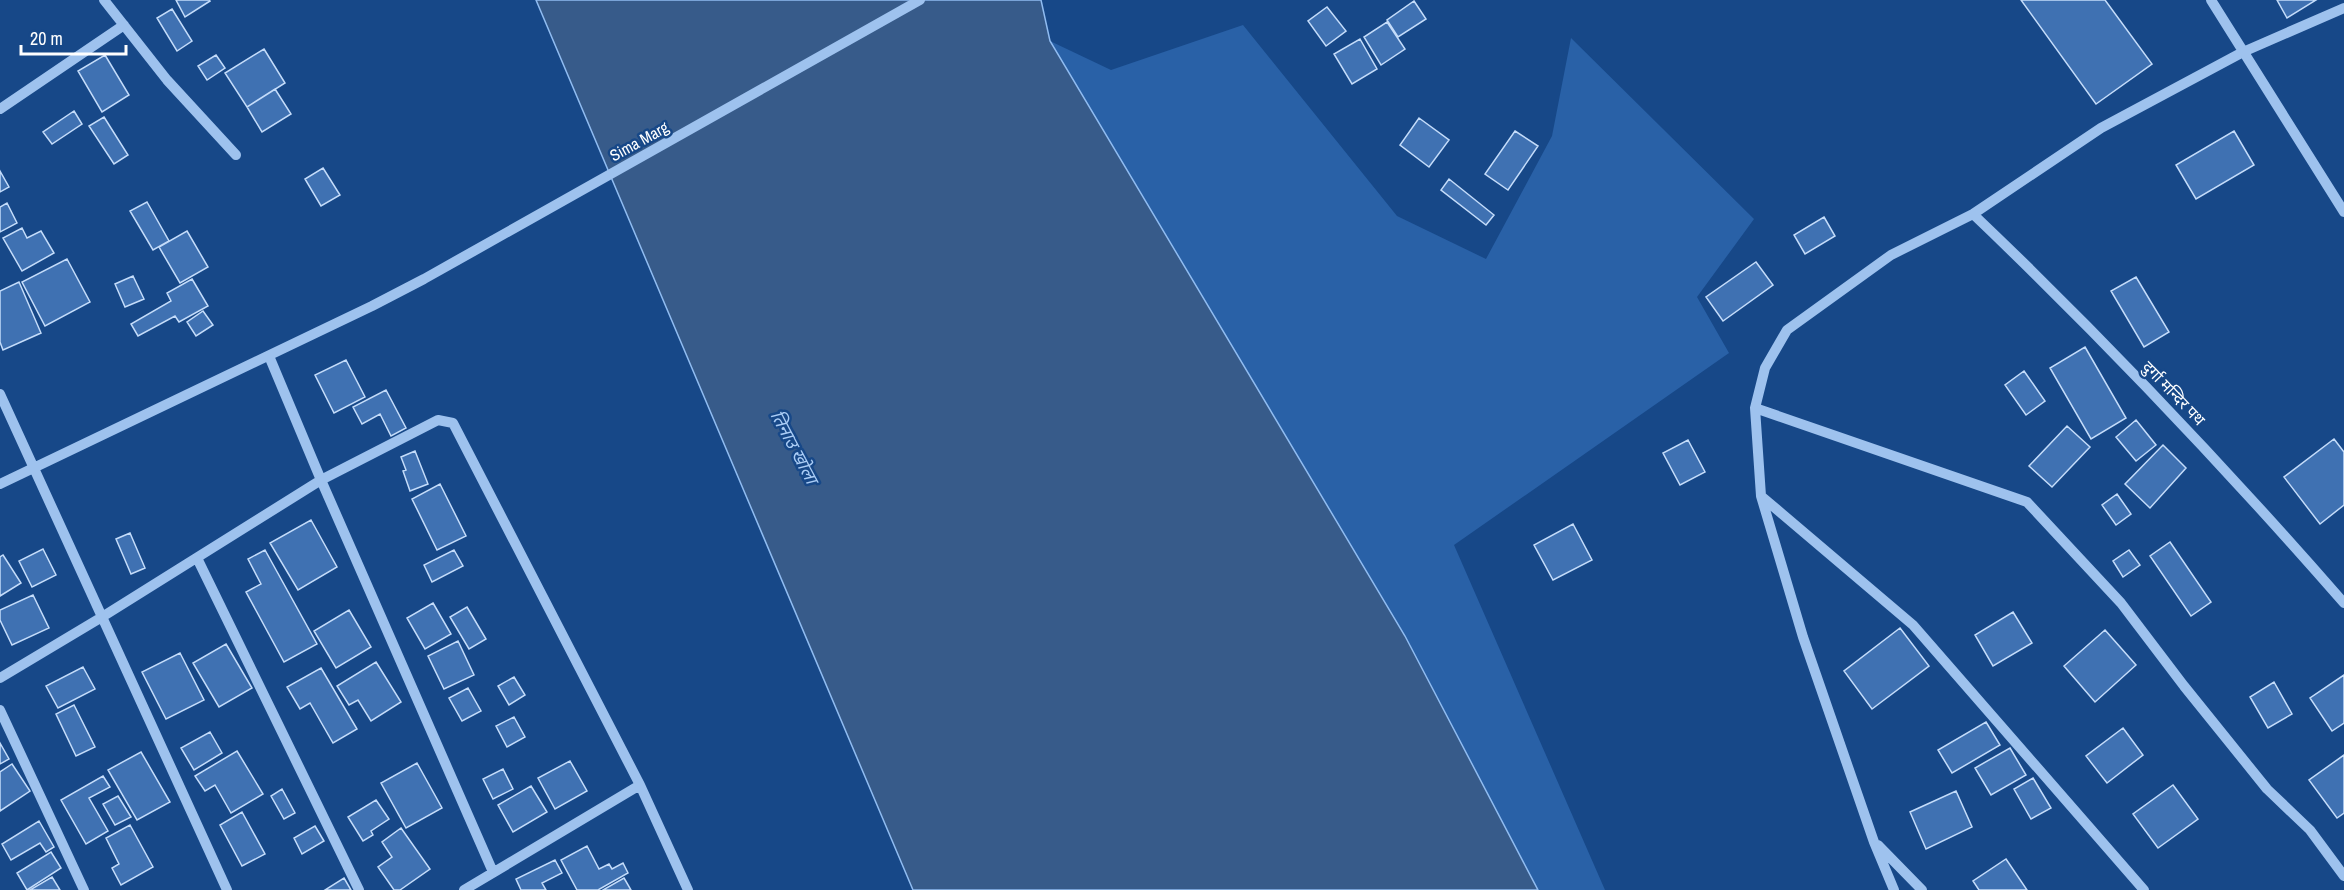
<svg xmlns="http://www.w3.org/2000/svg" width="2344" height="890" font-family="'Archivo Narrow','Noto Sans Devanagari',sans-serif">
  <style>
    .green { fill: #2961a7 }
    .water { fill: #375b8a; stroke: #90bcf1; stroke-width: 1.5 }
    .building { fill: #3f71b2; stroke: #c4dcfa; stroke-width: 1.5 }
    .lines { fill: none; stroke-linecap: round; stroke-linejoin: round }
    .minor { stroke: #9ec2ee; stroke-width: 10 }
    .labels { text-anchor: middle; stroke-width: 5; stroke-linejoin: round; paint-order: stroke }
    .street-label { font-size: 16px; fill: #fff; stroke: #174888 }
    .water-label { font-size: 18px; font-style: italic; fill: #aaccf5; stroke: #174888 }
  </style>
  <rect width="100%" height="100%" fill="#174888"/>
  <!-- green -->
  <path class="green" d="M1243,25L1397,216L1486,259L1552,136L1571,38L1754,219L1697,297L1729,353L1454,545L1605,890H1538L1405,636L1050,41L1111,70Z"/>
  <!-- water -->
  <path class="water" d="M536,0H1041L1050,41L1405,636L1538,890H913Z"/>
  <!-- building -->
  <path class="building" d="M176,0H209L210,1L185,17Z
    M2021,0H2105L2152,64L2096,104Z
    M2277,0H2316L2287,18Z
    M1414,1L1426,19L1398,37L1387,20Z
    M1327,7L1346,31L1326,46L1308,21Z
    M172,9L192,41L177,51L157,18Z
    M1387,22L1405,49L1381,65L1364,37Z
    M1360,39L1377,69L1352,84L1334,54Z
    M264,49L285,83L247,107L225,73Z
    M105,55L129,95L102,112L78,71Z
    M216,55L225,68L207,80L198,66Z
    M275,89L291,114L262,132L247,107Z
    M74,111L82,124L52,144L43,132Z
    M104,117L128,155L114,164L89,126Z
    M1419,118L1449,140L1429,167L1400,145Z
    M1515,131L1538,146L1508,190L1485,174Z
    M2234,131L2254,165L2196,199L2176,165Z
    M323,168L340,195L321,206L305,179Z
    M0,171L9,187L0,192Z
    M1449,179L1494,215L1486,225L1441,190Z
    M147,202L169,241L153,250L130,211Z
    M7,203L17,223L0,232V207Z
    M1824,217L1835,236L1805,254L1794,235Z
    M22,228L27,238L41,231L54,253L22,271L3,238Z
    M187,231L208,267L180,283L159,247Z
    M67,259L90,302L45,326L22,282Z
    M1756,262L1773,285L1723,321L1706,297Z
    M133,276L144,299L125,307L115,284Z
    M2136,277L2169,332L2144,347L2111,291Z
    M192,279L208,306L179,322L175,316L138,336L131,324L171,301L167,293Z
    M19,282L41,333L3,350L0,342V291Z
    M203,311L213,325L196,336L187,322Z
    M2085,347L2126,418L2091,439L2050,368Z
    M346,360L365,397L334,413L315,375Z
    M2024,371L2045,401L2026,415L2005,385Z
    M386,390L406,428L391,436L380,414L362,424L353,407Z
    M2136,420L2156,445L2136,461L2116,437Z
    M2067,426L2090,447L2052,487L2029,466Z
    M2334,439L2344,452V505L2320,524L2284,477Z
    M1688,440L1705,472L1680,485L1663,453Z
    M2163,445L2186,468L2150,508L2125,484Z
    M415,451L428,484L410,491L403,471L406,470L401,457Z
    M440,484L466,536L437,550L412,499Z
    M2117,494L2131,514L2116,525L2102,505Z
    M311,520L337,567L298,590L270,543Z
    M1573,524L1592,560L1553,580L1534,545Z
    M130,533L145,568L131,574L116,539Z
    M2170,542L2211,602L2191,616L2150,556Z
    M43,549L56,575L32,587L19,561Z
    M265,550L317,644L284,662L246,592L261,584L248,559Z
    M454,550L463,566L432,582L424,565Z
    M2129,550L2140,565L2123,577L2113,561Z
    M3,555L21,583L0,596V557Z
    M33,595L49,628L12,645L0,620V610Z
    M433,603L451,634L425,649L407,618Z
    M467,607L486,639L469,649L450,617Z
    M349,610L371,647L336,668L314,631Z
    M2013,612L2032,643L1993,666L1975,635Z
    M1900,628L1929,666L1872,709L1844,671Z
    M2105,630L2136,665L2095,702L2064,666Z
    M458,641L474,675L444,689L428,656Z
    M226,644L252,688L219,707L193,663Z
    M180,653L204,700L166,719L142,672Z
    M376,662L401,702L371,721L358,700L349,705L337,686Z
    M83,667L95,689L58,708L46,686Z
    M321,668L357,729L333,743L310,703L300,709L287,687Z
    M2344,675V723L2332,731L2310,698Z
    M514,677L525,695L509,705L498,686Z
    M2274,682L2292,714L2268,728L2250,697Z
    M468,688L481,711L462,721L449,698Z
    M74,705L95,747L76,756L56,714Z
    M514,717L525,737L507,747L496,726Z
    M1986,722L2000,745L1952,773L1938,750Z
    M2123,728L2143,755L2107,783L2086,756Z
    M210,732L222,753L194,770L181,748Z
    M0,743L9,759L0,764Z
    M2010,748L2026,775L1991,795L1975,768Z
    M237,751L263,794L231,813L215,785L205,791L195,776Z
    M141,752L170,802L137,820L108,770Z
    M2344,755V813L2337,818L2309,780Z
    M570,761L587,791L555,809L538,778Z
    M417,763L442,808L406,828L381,783Z
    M12,764L30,791L0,811V772Z
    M503,769L513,789L493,799L483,779Z
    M103,776L110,787L89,798L108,831L86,844L61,800Z
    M2033,778L2051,808L2031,819L2014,789Z
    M2173,785L2198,819L2158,848L2133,814Z
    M531,786L547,812L513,832L498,805Z
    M282,789L295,813L284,819L271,796Z
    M1956,791L1972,827L1926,849L1910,812Z
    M118,796L131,817L115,825L103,804Z
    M376,800L389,819L371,831L373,835L363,841L348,817Z
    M242,812L265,854L242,866L220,825Z
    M39,821L54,847L46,852L40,843L11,860L2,844Z
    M130,825L153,867L121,885L112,868L119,864L106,838Z
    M315,826L324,841L302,854L294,838Z
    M401,828L430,869L400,890H394L378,867L392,857L382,842Z
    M587,846L599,869L609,864L612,869L623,863L628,873L598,890H577L561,860Z
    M51,852L61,868L27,890L17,873Z
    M2006,859L2027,890H1979L1973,881Z
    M555,860L562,873L542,883L546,890H521L516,879Z
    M52,877L60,890H30Z
    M344,878L351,890H325Z
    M624,878L631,890H603Z"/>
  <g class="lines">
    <!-- minor -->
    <path class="minor" d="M104,0L167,80L236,155
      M2211,0L2344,212
      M0,109L124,25
      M1973,214C2103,338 2226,468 2344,603
      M269,356L321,480L438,420L453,423L640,785L688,890
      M0,394L227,890
      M1755,408L2027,502L2121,603L2184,686L2267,789L2310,830L2344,876
      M0,484L372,306L424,279L920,0
      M1761,496L1913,625L2144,890
      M197,558L359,890
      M0,678L102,617L321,480L493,872
      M0,710L84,890
      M1878,845L1922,890
      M464,890L640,785
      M1894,890L1874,842L1803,637L1761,496L1755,408L1765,368L1787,330L1891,255L1973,214L2101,128L2243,52L2344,8"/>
  </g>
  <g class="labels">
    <!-- street labels -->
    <g class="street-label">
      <text transform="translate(639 141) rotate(-29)" y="6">Sima Marg</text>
      <text transform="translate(2174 393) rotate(46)" y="6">दुर्गा मन्दिर पथ</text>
    </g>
    <!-- water labels -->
    <g class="water-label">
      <text transform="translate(794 447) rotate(62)" y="6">तिनाउ खोला</text>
    </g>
  </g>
  <!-- scale -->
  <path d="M21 45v9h105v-9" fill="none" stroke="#ffffff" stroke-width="3"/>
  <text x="30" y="45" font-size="18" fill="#ffffff" stroke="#174888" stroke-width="4.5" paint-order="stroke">20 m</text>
</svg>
